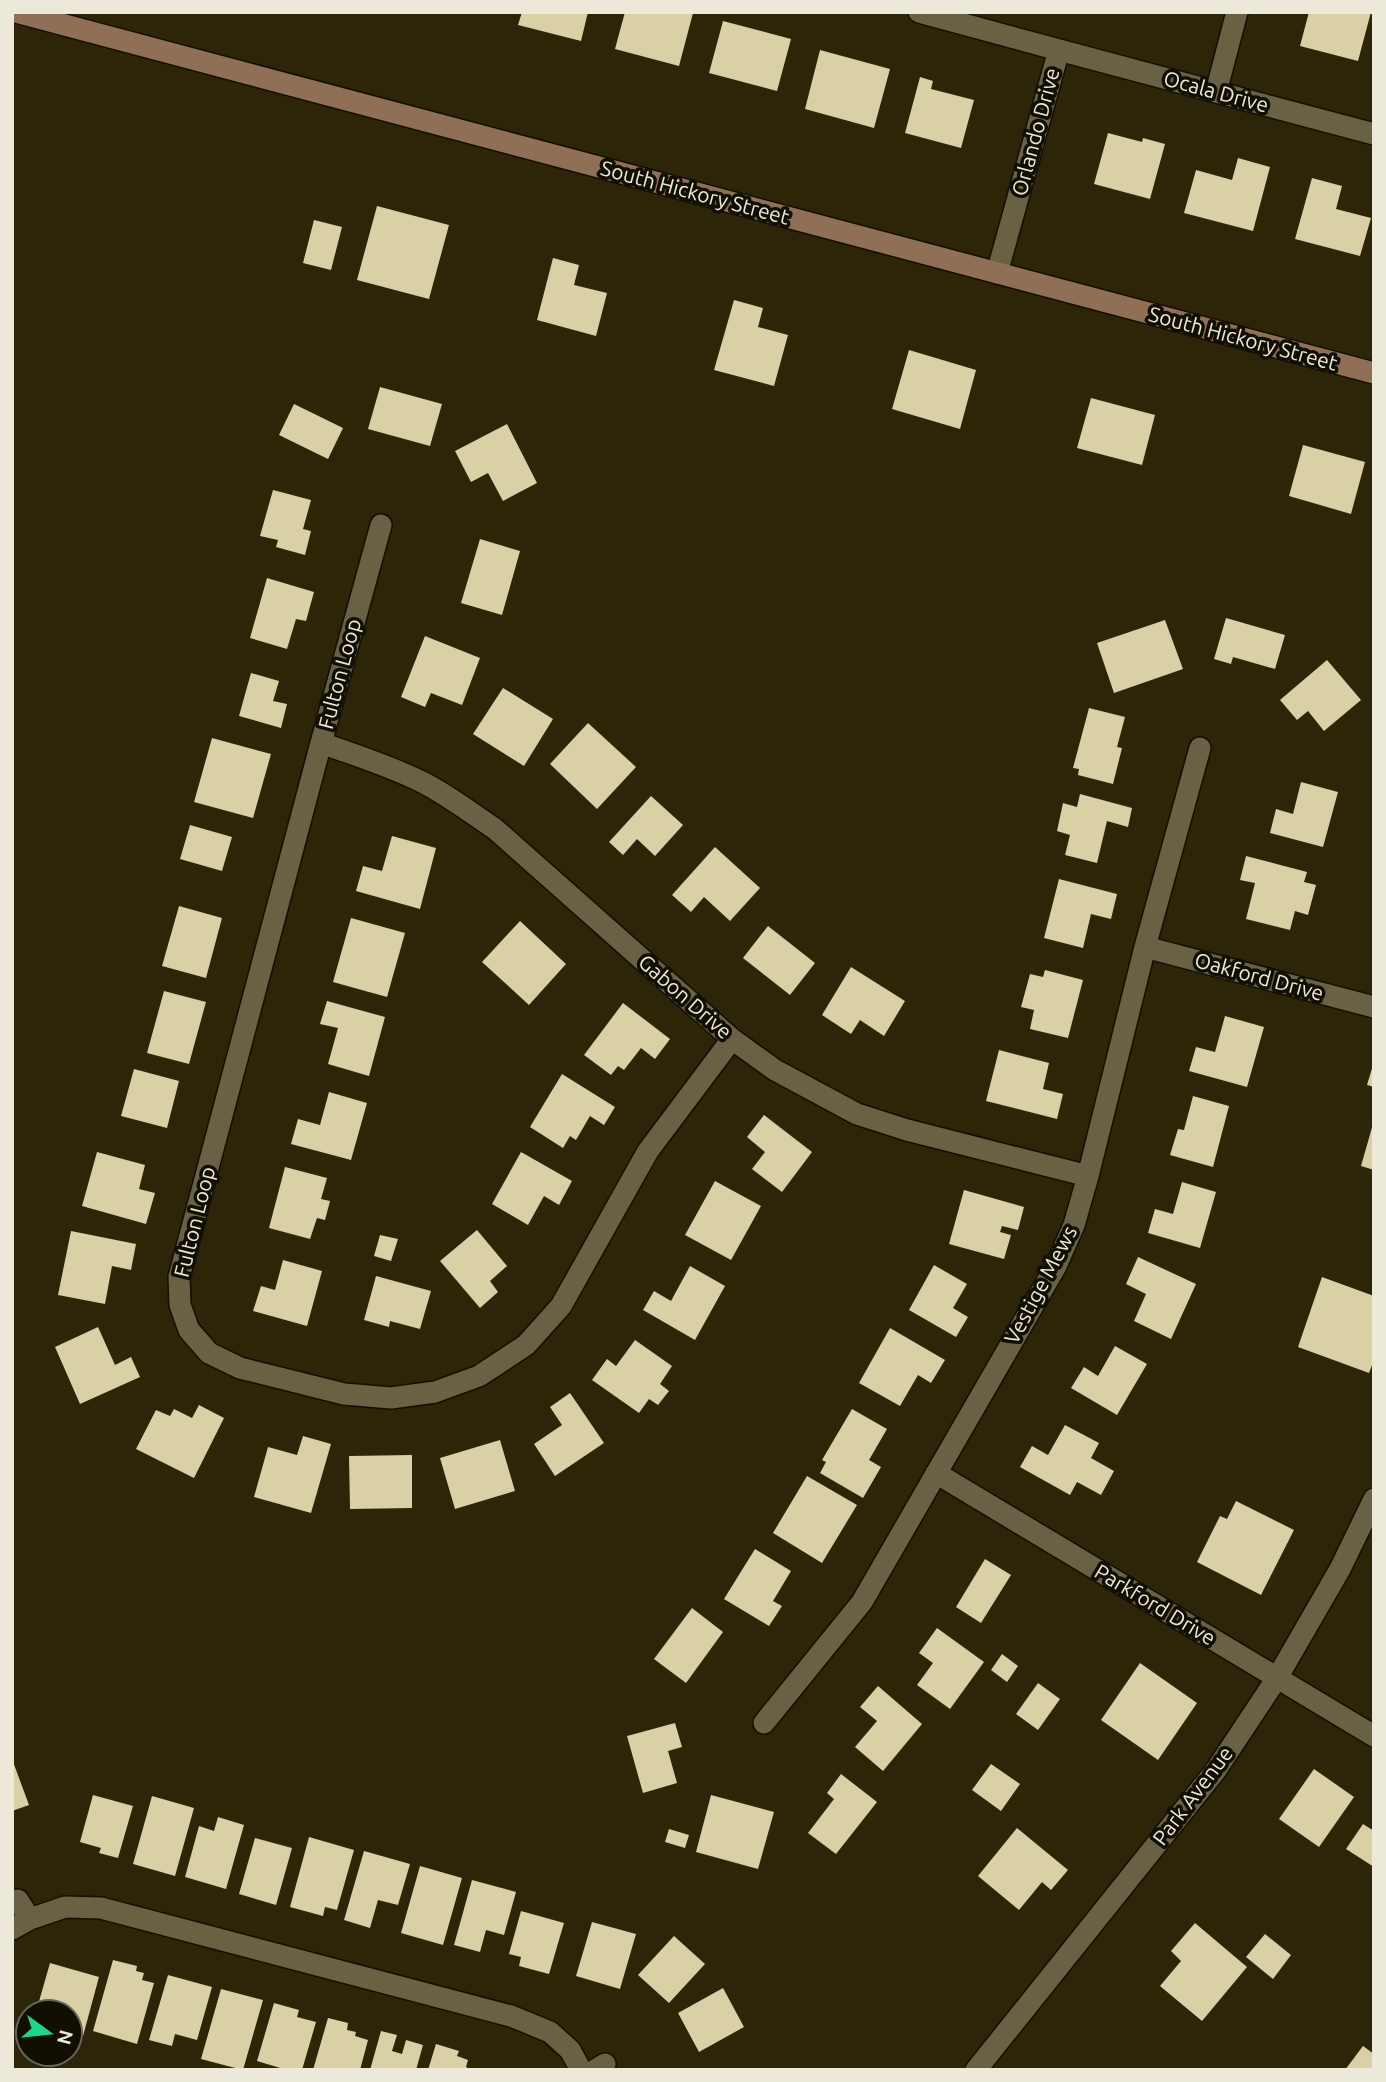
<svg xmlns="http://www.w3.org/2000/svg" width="1386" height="2082" font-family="Ubuntu,sans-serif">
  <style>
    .building { fill: #dad0a6 }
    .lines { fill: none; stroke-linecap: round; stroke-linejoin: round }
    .street-casing { stroke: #140e00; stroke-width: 24 }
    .secondary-casing { stroke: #140e00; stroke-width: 24 }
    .street { stroke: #686144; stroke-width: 21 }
    .secondary { stroke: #8f7056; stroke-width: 21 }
    .labels { text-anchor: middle; stroke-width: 7; stroke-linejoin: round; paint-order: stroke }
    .street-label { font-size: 21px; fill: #ede9d8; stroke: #110e04 }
  </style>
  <rect width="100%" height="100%" fill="#2c2508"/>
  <!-- building -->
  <path class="building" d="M522,12H588L581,41L518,25Z
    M625,12L693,13L679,66L615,49Z
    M1309,12H1371L1358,61L1300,46Z
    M723,21L791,39L777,91L709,73Z
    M820,50L890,69L874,128L805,109Z
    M920,77L933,81L931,89L974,100L961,148L905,133Z
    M1108,133L1142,142L1143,138L1165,144L1150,199L1094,184Z
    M1238,158L1270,167L1253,231L1184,213L1196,170L1232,180Z
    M1312,178L1342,186L1336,209L1371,218L1360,256L1295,239Z
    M377,206L449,225L429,299L357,280Z
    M314,220L342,227L331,270L303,263Z
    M553,258L579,265L574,285L607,293L596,336L537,320Z
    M734,300L763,308L758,327L788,335L774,386L714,370Z
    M909,350L976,370L960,429L892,409Z
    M380,387L442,404L430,446L368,429Z
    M1091,398L1155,415L1142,465L1077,448Z
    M294,404L343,428L328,459L279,435Z
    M507,424L537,483L503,501L488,473L471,482L455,451Z
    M1303,445L1365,462L1351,514L1289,496Z
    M273,490L311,500L303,529L311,531L305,555L276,547L278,540L260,536Z
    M480,539L520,551L502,615L461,603Z
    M267,578L314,592L306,621L296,619L287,649L250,638Z
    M1226,618L1285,635L1275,669L1233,657L1231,664L1214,659Z
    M1165,620L1183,669L1114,693L1097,643Z
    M425,636L480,658L462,705L431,693L425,707L401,697Z
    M1327,660L1361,700L1324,731L1308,711L1297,720L1280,700Z
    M251,673L279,681L273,701L287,704L281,728L239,716Z
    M503,688L553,719L524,766L473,734Z
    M1089,708L1125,717L1117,747L1122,748L1113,784L1078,775L1079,769L1073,768Z
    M588,723L636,767L597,809L550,764Z
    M212,738L271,754L253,818L194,802Z
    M1301,782L1338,792L1323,847L1270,833L1276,809L1293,814Z
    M1080,794L1132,808L1128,827L1107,821L1097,863L1065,855L1070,835L1057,831L1063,803L1077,807Z
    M651,796L683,825L655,856L637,839L623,855L609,842Z
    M190,825L232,837L222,871L180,859Z
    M392,836L436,848L420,909L356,891L363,866L382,871Z
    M715,847L760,888L730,921L704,897L691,912L672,895Z
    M1246,856L1307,872L1304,882L1316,885L1308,915L1295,911L1290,930L1246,919L1255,883L1240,880Z
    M1059,879L1117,894L1111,919L1091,914L1083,948L1044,938Z
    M179,906L222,918L206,978L162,966Z
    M351,918L405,933L387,997L333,982Z
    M520,921L566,964L529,1005L482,962Z
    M768,926L815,963L790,995L743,958Z
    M851,967L905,1001L884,1036L860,1020L851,1034L822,1015Z
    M1045,970L1083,980L1068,1038L1030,1029L1034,1010L1021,1007L1030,974L1043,977Z
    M164,991L206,1002L189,1064L147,1053Z
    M327,1001L385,1017L369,1076L328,1064L338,1028L320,1024Z
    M623,1003L670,1039L655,1059L641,1048L624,1070L618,1066L611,1075L584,1055Z
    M1225,1016L1264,1027L1247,1087L1189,1071L1196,1047L1215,1052Z
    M999,1050L1049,1063L1043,1089L1063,1094L1057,1119L986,1101Z
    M1373,1065H1374V1087L1367,1085Z
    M134,1069L179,1081L167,1128L121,1116Z
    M562,1074L615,1107L604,1125L590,1116L576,1140L570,1136L563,1148L530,1127Z
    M329,1092L367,1103L351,1160L291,1144L298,1119L320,1125Z
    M1193,1096L1229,1106L1213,1167L1170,1155L1178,1129L1184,1130Z
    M764,1115L812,1152L782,1192L752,1169L765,1152L747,1137Z
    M1373,1124H1374V1170L1361,1166Z
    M97,1152L145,1165L139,1189L155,1193L146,1224L82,1206Z
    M521,1152L572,1181L559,1205L544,1196L528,1225L492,1204Z
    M285,1167L327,1178L321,1199L330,1201L325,1220L317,1218L310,1239L269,1228Z
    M715,1181L761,1206L731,1260L685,1235Z
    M1182,1182L1216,1192L1200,1248L1148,1233L1155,1209L1173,1214Z
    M964,1190L1024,1207L1018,1230L1002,1226L1000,1232L1011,1235L1004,1259L949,1244Z
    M477,1230L507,1266L490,1281L498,1292L480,1308L440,1261Z
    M71,1231L136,1244L131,1270L112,1266L105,1304L58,1295Z
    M380,1235L398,1239L391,1261L374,1256Z
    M1138,1257L1196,1284L1171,1339L1134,1321L1146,1294L1126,1284Z
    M283,1260L322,1271L307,1326L253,1311L261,1286L275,1290Z
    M934,1265L967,1284L953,1308L968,1317L956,1337L909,1310Z
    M690,1266L725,1286L695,1340L643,1310L654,1291L671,1301Z
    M376,1276L431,1291L420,1329L390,1321L389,1327L364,1320Z
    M1322,1277L1374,1296V1360L1369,1373L1298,1347Z
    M98,1327L115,1365L131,1357L140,1377L80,1404L55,1347Z
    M890,1328L945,1360L931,1383L918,1375L900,1406L859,1383Z
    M635,1340L672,1366L660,1384L669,1391L658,1405L649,1399L639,1413L592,1380L607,1359L616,1366Z
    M1115,1346L1147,1364L1117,1415L1071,1388L1084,1367L1098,1376Z
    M570,1393L604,1443L555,1476L534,1444L562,1425L550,1407Z
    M199,1405L224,1418L194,1478L136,1449L156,1410L170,1416L174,1409L192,1418Z
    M852,1409L887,1429L869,1460L881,1467L863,1498L820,1473L826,1462L822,1460Z
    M1065,1425L1099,1443L1091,1458L1114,1471L1101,1495L1077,1482L1070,1495L1020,1467L1032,1446L1048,1455Z
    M303,1436L331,1444L311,1513L254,1497L268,1447L297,1455Z
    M500,1440L515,1491L455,1509L440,1458Z
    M412,1455V1508L350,1509L349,1456Z
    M807,1476L857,1505L822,1563L773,1533Z
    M1236,1501L1294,1530L1261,1595L1197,1562L1220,1516L1227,1519Z
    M755,1549L791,1571L773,1601L782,1606L769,1626L724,1599Z
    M985,1559L1011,1575L981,1623L956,1607Z
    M692,1608L723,1632L686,1683L654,1659Z
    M937,1628L984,1662L950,1709L917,1685L933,1663L919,1653Z
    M1002,1654L1018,1666L1007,1682L991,1670Z
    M1140,1663L1197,1703L1158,1760L1101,1720Z
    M1038,1683L1060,1699L1038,1730L1016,1714Z
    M878,1686L922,1724L883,1771L855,1747L877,1721L860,1707Z
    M675,1723L682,1747L668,1751L677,1783L643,1793L627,1736Z
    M12,1759L29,1805L12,1811Z
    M991,1764L1020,1784L1001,1811L972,1790Z
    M1314,1769L1354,1797L1319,1847L1279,1819Z
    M841,1774L877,1802L836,1854L808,1833L834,1799L827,1793Z
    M93,1795L133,1806L118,1858L99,1853L101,1848L80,1842Z
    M711,1795L774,1812L758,1869L696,1852Z
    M152,1796L194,1808L175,1876L133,1864Z
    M218,1817L244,1825L226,1889L185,1877L199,1826L214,1831Z
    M1363,1824L1374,1831V1867L1346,1849Z
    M1017,1828L1068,1870L1051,1890L1042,1882L1019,1910L978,1876Z
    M669,1829L689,1835L685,1848L665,1842Z
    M309,1837L354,1850L337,1910L325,1907L323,1916L290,1907Z
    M255,1838L292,1848L276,1905L239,1894Z
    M364,1851L410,1864L398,1905L378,1900L370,1928L344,1920Z
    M420,1866L462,1878L443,1945L401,1933Z
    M472,1880L516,1892L504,1935L486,1930L480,1952L454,1945Z
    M521,1911L564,1923L549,1974L519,1966L521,1957L509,1954Z
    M592,1922L636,1934L620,1989L576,1976Z
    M1195,1923L1247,1967L1202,2021L1160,1986L1181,1961L1171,1951Z
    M1265,1934L1291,1955L1273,1979L1246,1957Z
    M674,1936L705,1964L669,2003L638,1975Z
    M113,1960L137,1966L136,1971L144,1973L142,1980L154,1983L137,2044L93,2031Z
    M50,1963L99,1977L83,2036L70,2032V2012H36Z
    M168,1975L212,1987L197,2040L175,2034L172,2046L149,2040Z
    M723,1988L744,2027L699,2052L678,2013Z
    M221,1989L263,2000L243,2070L201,2059Z
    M274,2003L299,2010L297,2017L316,2022L302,2070H287L257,2061Z
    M328,2018L348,2023L347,2030L356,2032L355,2036L368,2040L360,2070H313Z
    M381,2031L397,2035L392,2051L402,2054L406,2040L423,2045L416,2070H370Z
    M436,2044L459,2051L457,2056L468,2060L466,2067L472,2070H428Z
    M1363,2046L1374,2054V2070H1345Z"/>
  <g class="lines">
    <defs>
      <path id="street" d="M919,12L1059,50L997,273
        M1059,50L1374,134
        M1216,92L1237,12
        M381,525L321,743L179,1277L180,1305L189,1330L209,1353L240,1368L344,1394L391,1398L435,1392L479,1376L526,1345L561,1306L648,1151L732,1039
        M321,743C355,755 390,766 422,782C448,795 471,813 495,829L732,1039L775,1070L857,1114L907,1130L1088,1176
        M1145,947L1374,1007
        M936,1473L1374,1736
        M764,1723L862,1602L1056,1266L1074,1225L1088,1176L1145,947L1200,748
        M18,1900L30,1919
        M12,1929L30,1919L65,1907L101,1908L511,2016L550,2032L570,2050L581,2070
        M595,2070L605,2064
        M976,2070L1216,1770L1277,1678L1340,1569L1374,1499"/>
      <path id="secondary" d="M16,12L1374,373"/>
    </defs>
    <!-- street casing -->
    <use href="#street" class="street-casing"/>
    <!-- secondary casing -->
    <use href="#secondary" class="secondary-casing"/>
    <!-- street -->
    <use href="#street" class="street"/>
    <!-- secondary -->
    <use href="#secondary" class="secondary"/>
  </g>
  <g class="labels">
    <!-- street labels -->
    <g class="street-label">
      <text transform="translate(1216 92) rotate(15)" y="7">Ocala Drive</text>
      <text transform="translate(1036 132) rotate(-75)" y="7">Orlando Drive</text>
      <text transform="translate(695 193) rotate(15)" y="7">South Hickory Street</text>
      <text transform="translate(1243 339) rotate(15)" y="7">South Hickory Street</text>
      <text transform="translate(340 674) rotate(-75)" y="7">Fulton Loop</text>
      <text transform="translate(1259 977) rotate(15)" y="7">Oakford Drive</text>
      <text transform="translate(685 997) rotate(41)" y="7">Gabon Drive</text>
      <text transform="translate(195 1222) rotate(-76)" y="7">Fulton Loop</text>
      <text transform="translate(1041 1285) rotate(-62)" y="7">Vestige Mews</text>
      <text transform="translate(1155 1605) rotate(31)" y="7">Parkford Drive</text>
      <text transform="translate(1193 1796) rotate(-53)" y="7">Park Avenue</text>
    </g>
  </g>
  <!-- border -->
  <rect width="1386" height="2082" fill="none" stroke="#ede9d8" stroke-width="28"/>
  <!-- north arrow -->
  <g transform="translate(49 2033) rotate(105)"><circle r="33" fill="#110e04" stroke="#696659" stroke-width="2"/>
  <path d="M0-5L12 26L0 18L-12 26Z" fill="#1bd988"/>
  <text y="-10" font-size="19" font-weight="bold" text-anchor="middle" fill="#ede9d8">N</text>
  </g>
</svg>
